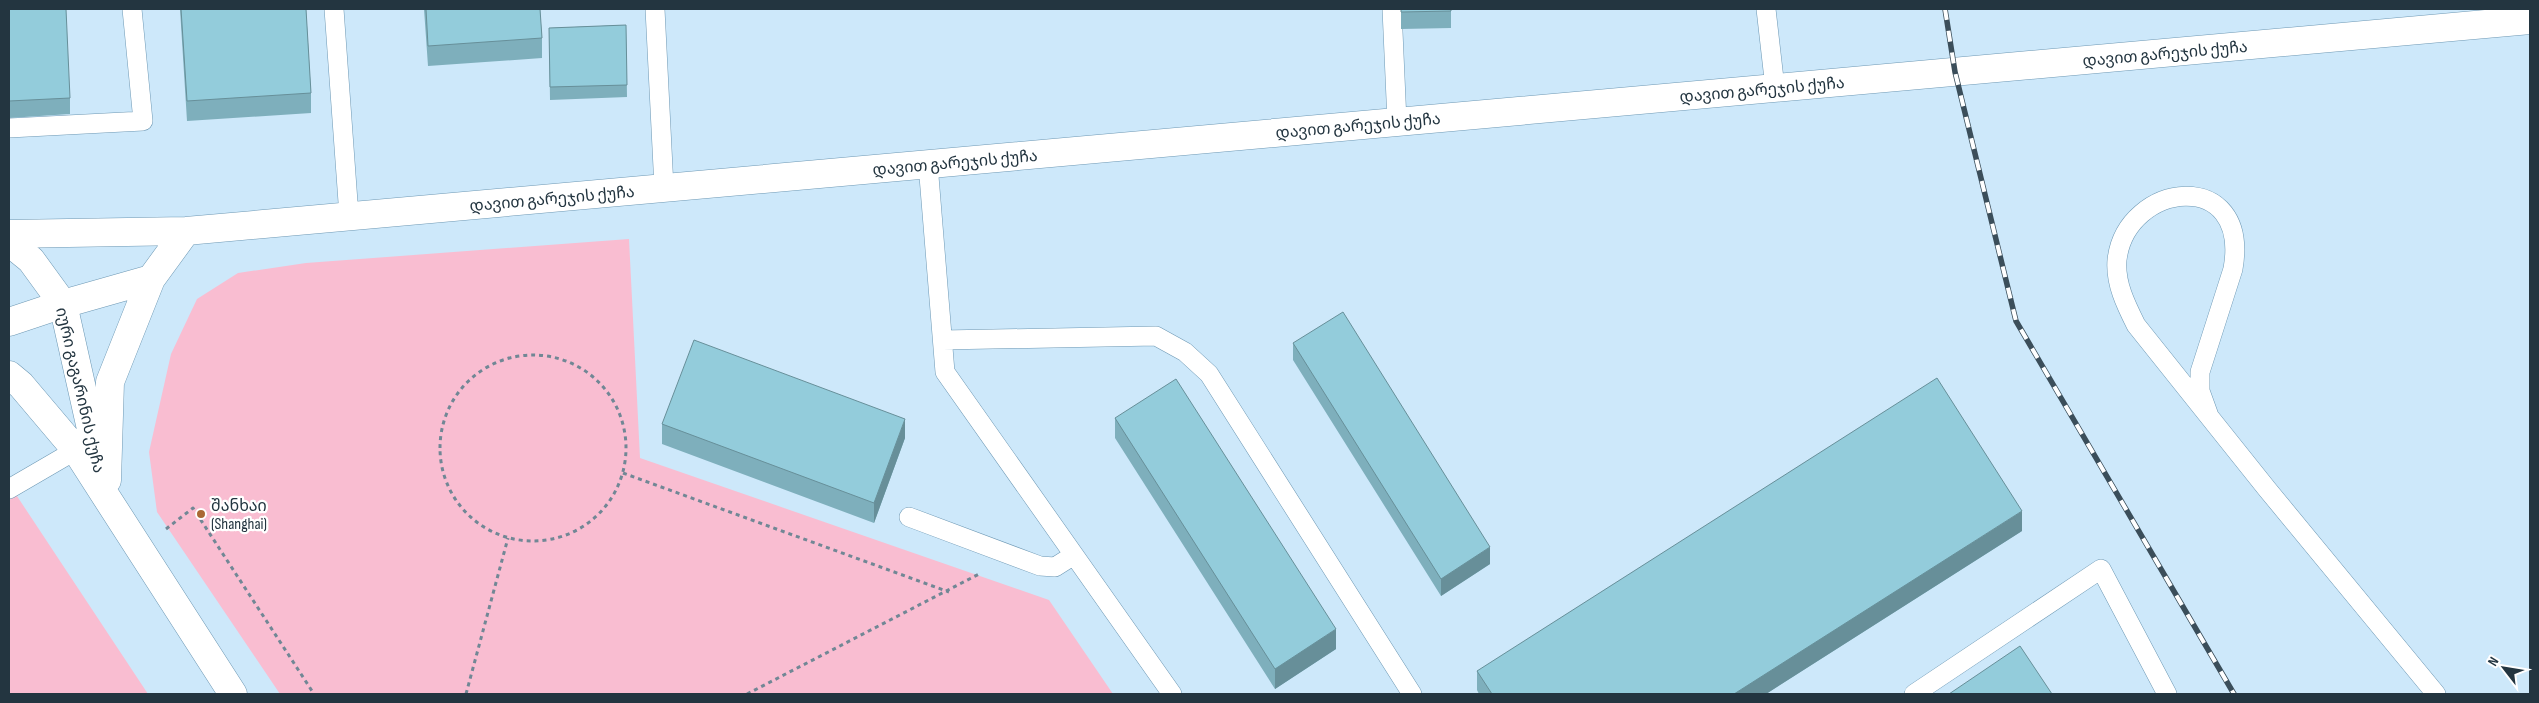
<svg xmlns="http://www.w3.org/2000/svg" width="2539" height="703" font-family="'Sofia Sans Condensed','Noto Sans Georgian',sans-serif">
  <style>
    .green { fill: #f9bdd1 }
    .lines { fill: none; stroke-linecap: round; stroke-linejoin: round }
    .lane-casing { stroke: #6d98b4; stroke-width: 20 }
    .street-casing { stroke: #6d98b4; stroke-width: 29 }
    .secondary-casing { stroke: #6d98b4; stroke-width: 29 }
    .path { stroke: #718795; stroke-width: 3; stroke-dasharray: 4 4; stroke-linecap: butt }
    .lane { stroke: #fff; stroke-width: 19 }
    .street { stroke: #fff; stroke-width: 28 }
    .secondary { stroke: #fff; stroke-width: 28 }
    .rail-casing { stroke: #3b4e5a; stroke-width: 5.5 }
    .rail { stroke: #fff; stroke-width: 4; stroke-dasharray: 11; stroke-linecap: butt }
    .wall { fill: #7eafbc }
    .shaded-wall { fill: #678f99 }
    .building { fill: #93ccdb; stroke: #678f99 }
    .poi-dot { fill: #aa6834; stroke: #fff; stroke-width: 2 }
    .labels { text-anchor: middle; stroke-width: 4.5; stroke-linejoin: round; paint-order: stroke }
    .street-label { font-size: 16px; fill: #233540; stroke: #fff }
    .poi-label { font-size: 16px; fill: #233540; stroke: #fff; text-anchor: start }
  </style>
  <rect width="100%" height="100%" fill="#cde8fa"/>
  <!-- green -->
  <path class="green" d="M629,239L640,458L1049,600L1113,694H280L157,512L149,452L171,354L197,299L238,273L306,263Z
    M9,484L148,694H9Z"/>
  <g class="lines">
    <defs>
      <path id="lane" d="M334,9L349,216
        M655,9L664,188
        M1392,9L1397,122
        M1766,9L1775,88
        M9,128L143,121L132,9
        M928,164L945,372L1172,694
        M943,340L1156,336L1185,352L1209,374L1412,694
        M2209,416L2200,391V372L2233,269C2251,166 2126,181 2117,260C2115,283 2126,305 2136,325L2267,489L2436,694
        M9,489L76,450
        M909,517L1040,566L1055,567L1074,555
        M1914,694L2101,569L2167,694"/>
      <path id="street" d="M9,234L186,231L2530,20
        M9,322L63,304L151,279L186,231
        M107,480L110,382L151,279"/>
      <path id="secondary" d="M9,242L31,260L63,304L102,478
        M9,375L21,385L76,450L233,694"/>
    </defs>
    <!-- lane casing -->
    <use href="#lane" class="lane-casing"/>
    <!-- street casing -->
    <use href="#street" class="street-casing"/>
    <!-- secondary casing -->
    <use href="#secondary" class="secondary-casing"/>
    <!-- path -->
    <path class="path" d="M440 448a93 93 0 1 1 186 0a93 93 0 1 1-186 0Z
      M623,473L949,592
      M166,529L193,508L314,694
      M466,694L508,538
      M747,694L979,574"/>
    <!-- lane -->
    <use href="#lane" class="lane"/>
    <!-- street -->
    <use href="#street" class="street"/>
    <!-- secondary -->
    <use href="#secondary" class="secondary"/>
    <defs>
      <path id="rail" d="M1945,9L1955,72L2016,321L2234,694"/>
    </defs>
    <!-- rail casing -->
    <use href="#rail" class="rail-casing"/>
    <!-- rail -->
    <use href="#rail" class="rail"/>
  </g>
  <!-- wall -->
  <path class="wall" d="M9,9L70,98V114L9,118Z
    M180,9H306L311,93V113L187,121Z
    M424,9H540L542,38V58L428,66Z
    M1401,9H1451V28L1401,29Z
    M626,25L627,97L550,100L549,28Z
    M1293,343L1490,564L1441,596L1293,360Z
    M1115,418L1336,649L1275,689L1115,438Z
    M662,424L905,438L874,523L662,444Z
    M2022,531L1766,694H1479L1477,690V671Z"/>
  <!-- shaded-wall -->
  <path class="shaded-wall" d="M905,419V438L874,523V503Z
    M2022,511V531L1766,694H1734Z
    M1490,547V564L1441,596V579Z
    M1336,629V649L1275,689V669Z"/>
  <!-- building -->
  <path class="building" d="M9,9H66L70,98L9,101Z
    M181,9H306L311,93L187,101Z
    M426,9H540L542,38L428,46Z
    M1401,9H1451V11L1401,12Z
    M626,25L627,85L550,87L549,28Z
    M1343,312L1490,547L1441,579L1293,343Z
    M694,340L905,419L874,503L662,424Z
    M1937,378L2022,511L1734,694H1492L1477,671Z
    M1176,379L1336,629L1275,669L1115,418Z
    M2020,646L2052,694H1949Z"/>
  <!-- markers -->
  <circle class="poi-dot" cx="201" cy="514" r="5"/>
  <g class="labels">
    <!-- street labels -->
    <g class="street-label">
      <text transform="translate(2165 53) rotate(-5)" y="6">დავით გარეჯის ქუჩა</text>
      <text transform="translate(1762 89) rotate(-5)" y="6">დავით გარეჯის ქუჩა</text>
      <text transform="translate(1358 125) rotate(-5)" y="6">დავით გარეჯის ქუჩა</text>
      <text transform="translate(955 162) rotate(-5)" y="6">დავით გარეჯის ქუჩა</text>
      <text transform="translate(552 198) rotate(-5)" y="6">დავით გარეჯის ქუჩა</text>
      <text transform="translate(81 390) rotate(77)" y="6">იური გაგარინის ქუჩა</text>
    </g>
    <!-- poi labels -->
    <g class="poi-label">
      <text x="211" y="511">შანხაი<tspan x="211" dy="18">(Shanghai)</tspan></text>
    </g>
  </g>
  <!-- border -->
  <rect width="2539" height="703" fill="none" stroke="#233540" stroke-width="20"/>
  <!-- north arrow -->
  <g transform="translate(2504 668) rotate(301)" stroke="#ffffff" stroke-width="4" paint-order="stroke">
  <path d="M0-4L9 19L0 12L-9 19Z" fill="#233540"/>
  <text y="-8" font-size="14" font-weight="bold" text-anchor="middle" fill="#233540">N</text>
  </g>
</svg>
